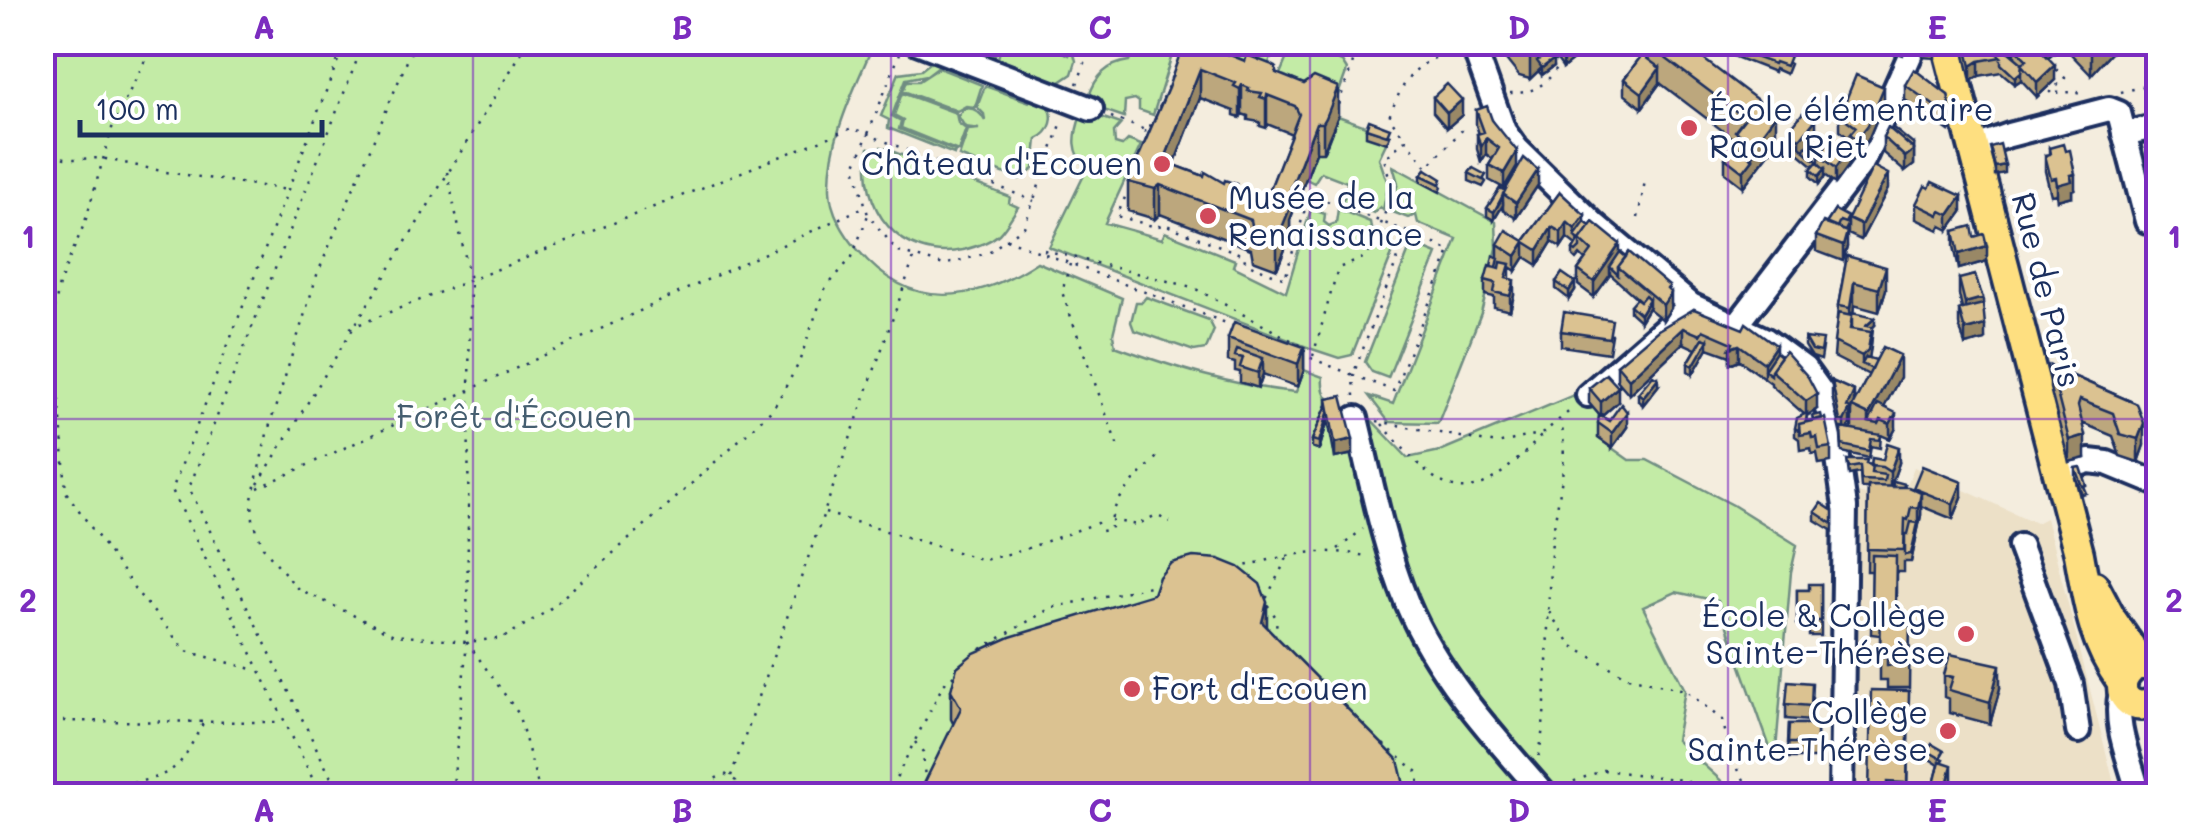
<svg xmlns="http://www.w3.org/2000/svg" width="2201" height="838" font-family="Mali,sans-serif">
  <style>
    .built { fill: #ece0c7 }
    .green { fill: #c3eba6; stroke: #6f8d82; stroke-width: 2.5 }
    .lines { fill: none; stroke-linecap: round; stroke-linejoin: round }
    .minor-casing { stroke: #1b2f5e; stroke-width: 30 }
    .major-casing { stroke: #1b2f5e; stroke-width: 35 }
    .path { stroke: #1b2f5e; stroke-width: 2.5; stroke-dasharray: 2.5 8; stroke-linecap: butt }
    .minor { stroke: #fff; stroke-width: 22 }
    .major { stroke: #fedf80; stroke-width: 28 }
    .wall { fill: #bca77d; stroke: #1b2f5e; stroke-width: 2.5; fill-rule: evenodd }
    .shaded-wall { fill: #986; stroke: #1b2f5e; stroke-width: 2.5 }
    .building { fill: #dbc291; stroke: #1b2f5e; stroke-width: 2.5; fill-rule: evenodd }
    .grid { fill: none; stroke: #7b2cbf; stroke-width: 2.5; stroke-opacity: 0.55 }
    .poi-dot { fill: #d1495b; stroke: #fff; stroke-width: 4 }
    .labels { text-anchor: middle; stroke-width: 8; stroke-linejoin: round; paint-order: stroke }
    .poi-label { font-size: 32px; fill: #1b2f5e; stroke: #fff; text-anchor: start }
    .street-label { font-size: 32px; fill: #1b2f5e; stroke: #fff }
    .park-label { font-size: 32px; fill: #455e70; stroke: #fff }
    .neatline { fill: none; stroke: #7b2cbf; stroke-width: 4 }
    .grid-label { font-size: 32px; text-anchor: middle; font-weight: bold; fill: #7b2cbf }
  </style>
  <rect width="100%" height="100%" fill="#f4edde"/>
  <filter id="ink" filterUnits="userSpaceOnUse"><feTurbulence type="fractalNoise" baseFrequency=".01" numOctaves="2"/><feDisplacementMap in="SourceGraphic" scale="20" xChannelSelector="R" yChannelSelector="G"/><feConvolveMatrix kernelMatrix="1 2 1 2 8 2 1 2 1" color-interpolation-filters="sRGB"/></filter>
  <g filter="url(#ink)">
    <!-- built -->
    <path class="built" d="M1914,467L2036,523L2046,518L2117,795L1853,796L1858,493L1890,502L1901,500Z"/>
    <!-- green -->
    <path class="green" d="M42,43H874C854,90 829,136 830,189C830,211 844,234 858,250C911,313 974,303 1037,262L1122,298L1113,334L1115,346C1175,368 1232,386 1296,392L1304,370L1323,377C1321,395 1330,403 1345,411L1359,407L1408,458L1440,451L1574,395L1589,403L1601,417L1598,438L1629,460H1647L1733,505L1797,545L1791,572L1775,762L1718,601L1676,592L1643,607L1685,690L1676,740L1737,795H43Z
      M948,43H1000L993,60Z
      M1002,43H1056L1060,44L1057,49L1069,55L1072,43H1079L1073,50L1076,61L1072,74L1057,84L997,62Z
      M1136,43H1183L1179,56L1172,55L1153,115L1139,110V102L1135,99L1125,101L1124,117L1092,106L1089,96C1096,76 1107,64 1129,61Z
      M1201,43H1277L1267,68L1254,71Z
      M1301,46L1342,62L1347,70L1338,95L1331,96L1280,74L1291,48Z
      M935,59L980,78L981,81L939,66L927,75L906,79L892,116L901,121L899,129L955,151L954,154L888,128L889,120L881,116L899,73L921,70Z
      M939,68L982,85L975,107L966,106L957,111L903,91L907,81H919Z
      M989,81L1047,103C1056,116 1052,132 1037,139L1034,169L1019,179L959,156L968,130L979,129L965,127L958,116L963,109C975,106 981,113 985,121L984,114L977,107L985,86L1030,102L989,85Z
      M902,93L956,113L958,123L966,129L958,151L901,128L903,120L894,115Z
      M1089,113L1121,124L1114,132L1115,144L1122,146L1128,140L1141,145L1105,223L1162,239L1165,232L1235,260L1233,266L1286,292L1311,209L1325,214L1324,222L1329,226L1336,223L1338,209L1370,222L1371,229L1387,234L1395,247L1352,355L1339,358L1312,349L1049,247L1087,169C1072,151 1073,137 1081,115Z
      M1338,116L1390,135L1379,158L1388,184L1383,210L1380,207L1374,213L1341,201L1347,194V182L1321,172L1314,183L1306,179L1316,152L1325,149Z
      M881,147L1010,197L1009,203L1018,207C1012,216 1006,227 999,234C990,242 975,247 963,250C901,263 857,208 869,148L878,153Z
      M1393,166L1496,222L1497,248L1481,313L1438,423L1389,422L1369,396L1393,404L1457,239L1418,223L1416,215L1408,218L1390,211L1398,183Z
      M1420,247L1437,254L1388,378L1372,372L1365,362L1409,250Z
      M1146,297L1209,320L1214,330L1206,349L1194,351L1134,330L1131,322L1136,302H1142Z"/>
    <g class="lines">
      <defs>
        <path id="minor" d="M917,42L1091,109
          M1472,42L1504,131L1517,149L1594,224L1691,305L1766,340L1804,368L1822,393L1834,431L1845,507L1841,796
          M2124,134L2158,126
          M1973,148L2009,135L2109,109L2119,113L2147,221L2158,218
          M1737,325L1863,161L1916,42
          M1588,395L1691,305
          M1356,418C1371,480 1383,544 1407,603C1437,675 1495,738 1546,796
          M2056,471L2089,461L2107,463L2158,484
          M2020,546L2071,684L2078,731
          M2121,692C2113,728 2131,760 2139,796"/>
        <path id="major" d="M1946,42L2079,554C2088,602 2092,640 2121,681
          M2094,586L2112,620L2143,665
          M2131,669C2108,691 2134,718 2158,699"/>
      </defs>
      <!-- minor casing -->
      <use href="#minor" class="minor-casing"/>
      <!-- major casing -->
      <use href="#major" class="major-casing"/>
      <!-- path -->
      <path class="path" d="M154,42L113,125L85,222L59,284L47,354L60,404L66,492L137,592L186,651L256,670
        M415,42L317,275L267,434L252,499L253,519L263,547L297,588L394,635L467,642L503,638L546,612L677,497L773,409L798,365L825,289L852,257L868,215
        M1337,42L1356,54L1338,105
        M2052,42L2055,51L2050,63L2065,78L2049,93L2078,92L2080,96
        M1455,51C1414,62 1404,79 1389,117L1427,167L1466,126
        M900,53L855,167L868,215L898,252L944,265L987,253L1024,227L1063,119
        M1077,84L1093,42
        M2121,92L2158,83
        M1510,93C1533,94 1547,84 1558,66L1550,51
        M1111,117L1145,130L1153,123L1177,63
        M1145,130L1146,143
        M42,155L74,159L101,158L166,172L288,190
        M447,172L470,280L467,642L452,796
        M1129,188L1117,216L1156,227L1164,224L1243,255L1246,263L1285,279L1309,195
        M1638,218L1645,181
        M1006,239L1234,326
        M1044,250L1192,287L1306,348L1304,353
        M1070,264L1062,292L1118,447
        M350,328L852,128L1034,201
        M1301,354L1353,375L1408,232L1301,191
        M1313,356L1338,268L1360,260L1370,252L1376,239L1387,207L1391,183L1384,159L1405,140
        M1354,396L1353,375L1394,391L1450,251L1408,232
        M1377,421L1497,444L1543,433L1572,409
        M1382,424C1447,501 1468,514 1542,435
        M258,484L528,42
        M258,488L864,207
        M825,513L984,560L1020,551L1097,523L1101,531L1111,529C1108,499 1144,474 1160,453
        M1111,520L1137,525L1156,515L1170,522
        M1338,549L1363,529
        M1236,568C1287,556 1317,545 1370,557
        M1549,612L1572,646L1628,677L1685,690L1722,720L1733,760L1753,796
        M1275,636L1277,619L1265,601L1289,554
        M467,642L518,713L541,796
        M981,649L1051,608L1159,584
        M42,721L281,722
        M915,742L923,752L925,781
        M1383,744L1418,772L1420,796
        M1539,756C1550,689 1546,620 1551,553C1554,507 1570,468 1561,421
        M731,776L914,258
        M1564,785L1604,770L1682,780L1732,796
        M93,796C119,779 161,786 181,761C190,749 197,733 205,720
        M321,796L172,490L345,42
        M340,796L189,488L364,42
        M715,796L711,788L712,780L725,774L736,781L733,796
        M887,796L943,685L957,672"/>
      <!-- minor -->
      <use href="#minor" class="minor"/>
      <!-- major -->
      <use href="#major" class="major"/>
    </g>
    <!-- wall -->
    <path class="wall" d="M1492,42H1550V53L1554,66L1542,75L1538,71L1530,79L1519,76Z
      M1642,42H1681L1776,144L1743,187L1725,173V158L1735,145V140L1660,83L1642,108L1624,94V79L1642,55Z
      M1706,42H1722L1718,50Z
      M1725,42H1762L1760,46L1790,64L1786,74L1775,69L1774,72L1725,53Z
      M1866,42H1907L1903,55Z
      M1962,42H1999L2014,54L2013,55L2015,57V48L2052,42V54L2047,58L2055,80L2037,97L2021,80L2015,84L2001,72L1979,76L1971,81Z
      M2071,42H2121L2091,75L2071,54Z
      M1215,49L1276,73L1338,116L1326,147L1323,152H1316L1290,220V237L1277,269L1253,260L1251,249L1160,214L1155,219L1128,211V182L1168,88ZM1200,98L1234,111V116L1240,118L1242,114L1248,116V120L1260,122V126L1266,128L1267,124L1292,134L1268,194L1261,197L1174,165Z
      M1556,50L1573,60L1563,68L1556,58Z
      M1922,50L1935,51V58L1922,57Z
      M1905,85L1948,95L1951,126L1949,131L1905,100Z
      M1433,97L1462,115L1447,128L1433,112Z
      M1884,102L1868,140L1836,183L1825,175L1819,184L1811,177V169L1814,166L1789,145V130L1816,134L1806,146L1819,164V155L1850,142V138L1840,130V115Z
      M1476,110L1492,120L1517,166L1504,188L1489,180V165L1493,159L1486,154L1481,162L1477,149V134H1479L1476,125Z
      M1366,128L1390,135L1387,143L1366,136Z
      M1883,137L1914,145V165L1905,172L1883,153Z
      M2049,148L2075,189L2072,190V196L2057,200L2056,194L2051,195L2045,171V155H2049Z
      M1473,168L1486,182L1483,187L1469,181V173Z
      M1426,169L1442,187L1440,192L1421,182V175Z
      M1538,185L1516,218L1503,210V205L1494,220L1487,216V208L1505,191Z
      M1888,189L1861,240L1848,234V219Z
      M1560,192L1585,222L1669,291L1671,308L1663,320L1648,308L1640,321L1630,312V305L1638,299L1610,274L1594,297L1578,285V270L1585,260L1580,255L1576,260L1573,257V250L1576,245L1567,238L1561,247L1552,242L1538,265L1525,257L1516,271L1510,267V279L1514,295L1510,311L1494,307V297L1485,295V280L1491,266L1498,258V244L1524,241Z
      M1916,204L1962,212L1949,230L1941,226L1939,230L1916,219Z
      M1835,210L1848,225L1845,231L1847,247L1843,261L1816,251V236L1826,224Z
      M1954,231L1974,237L1987,261L1959,269L1954,246Z
      M1847,256L1886,289L1879,312L1854,305L1853,314L1875,325L1873,327L1869,358L1900,377L1884,407L1896,428L1890,439L1881,435L1880,448L1871,446L1869,458L1842,452L1841,436L1832,396V381L1854,403L1869,375L1834,357L1838,306ZM1852,411V430L1848,429L1850,424V415Z
      M1959,279L1983,308L1985,340L1965,345L1959,325V310L1962,309L1959,295Z
      M1556,282L1575,290L1569,299L1556,289Z
      M1694,309L1776,353L1817,409L1807,416L1806,421L1831,447V462L1819,464L1817,453L1812,454L1811,448L1800,450L1799,439L1795,436V428L1804,414L1771,385V383L1739,360L1730,364V356L1708,348L1693,374L1688,371V363L1696,349L1683,343L1629,394L1617,380V365Z
      M1561,331L1612,335L1609,353L1561,346Z
      M1228,338L1304,347V370L1298,387L1263,374L1258,388L1240,382V372L1235,371V363L1228,361Z
      M1805,338L1823,347L1821,360L1812,357L1805,346Z
      M2050,366L2137,404L2144,445L2138,462L2120,456L2113,436L2082,423L2085,458L2069,462L2050,388Z
      M1658,386L1643,405L1638,401V393Z
      M1589,388L1618,402L1601,417L1627,427L1612,448L1598,438V423L1600,416L1589,403Z
      M1327,399L1353,454L1335,458L1328,420L1319,450L1312,447V440L1327,405Z
      M1847,460L1871,465L1899,463L1890,487H1905L1962,497L1953,519L1921,506V515L1911,562H1904V572H1896V613L1910,621L1909,688H1887V680H1880V635L1871,634L1872,571H1867L1868,488H1861L1860,473L1849,475Z
      M2075,468L2086,493L2082,494L2075,476Z
      M1833,511V531L1815,520V512Z
      M1821,584V636H1809V625L1797,624V590H1809Z
      M1267,627L1405,796L953,723L951,719V690Z
      M1944,675L2000,688L1990,724L1949,713V699L1944,697Z
      M1909,691L1907,796H1869Z
      M1812,698L1811,721L1786,719V704Z
      M1789,724H1817V758H1788Z
      M1928,751L1944,759L1942,762L1952,780L1948,796H1931L1939,765L1928,758Z"/>
    <!-- shaded-wall -->
    <path class="shaded-wall" d="M1544,42H1550V60L1530,79V57Z
      M2048,42H2052V54L2040,64V49Z
      M2100,42H2121L2091,75V52Z
      M1573,53V60L1563,68V60Z
      M1554,59V66L1542,75V68Z
      M1979,61V76L1971,81V66Z
      M2055,65V80L2037,97V82Z
      M1660,68V83L1642,108V93Z
      M1200,69V98L1165,187L1164,161Z
      M2021,72V80L2015,84V77Z
      M1242,85V114L1240,118V89Z
      M1338,87V116L1323,152V123Z
      M1884,87V102L1868,140L1849,165V158L1857,147V139Z
      M1267,95V124L1266,128V99Z
      M1462,100V115L1447,128V113Z
      M1951,110V126L1949,131V116Z
      M1776,114V144L1743,187V172L1753,159V145Z
      M1816,119V134L1804,150L1800,146V139Z
      M1316,123V152L1290,220V237L1277,269V240L1286,201Z
      M1486,138V154L1481,162V147Z
      M1914,145V165L1905,172V157Z
      M1849,150V165L1836,183V168Z
      M1517,151V166L1504,188V173Z
      M2005,165V173L1995,175V167Z
      M1825,169V177L1819,184V176Z
      M1538,170V185L1516,218V203Z
      M1888,174V189L1861,240V225Z
      M2075,174V189L2072,190V196L2057,200V185L2070,175Z
      M1160,185V214L1155,219V189Z
      M1962,196V212L1949,230V215Z
      M1503,197V205L1494,220V212Z
      M1585,215V230L1575,236V229Z
      M1567,222V238L1561,247V232Z
      M1552,227V242L1538,265V250Z
      M1847,232V247L1843,261V246Z
      M1525,242V257L1516,271V256Z
      M1620,244V260L1610,267V275L1594,297V282Z
      M1987,246V261L1959,269V254Z
      M1886,267V289L1879,312V289Z
      M1514,280V295L1510,311V296Z
      M1575,282V290L1569,299V291Z
      M1854,282V305L1852,331L1850,327V308Z
      M1669,286V296L1671,293V308L1663,320V305Z
      M1983,298V313L1965,318V303Z
      M1649,299V306L1640,321V314Z
      M1875,318V325L1873,327L1871,347V339L1866,326Z
      M1985,325V340L1965,345V330Z
      M1683,328V343L1629,394V379Z
      M1871,332V347L1868,365L1862,364V356Z
      M1708,340V348L1693,374V366Z
      M1739,345V360L1730,364V348Z
      M1776,345V360L1764,370V378V363Z
      M1304,347V370L1298,387V364Z
      M1900,355V377L1876,423L1869,422V415Z
      M1263,358V374L1258,388V373Z
      M1658,378V386L1643,405V397Z
      M1618,387V402L1601,417V402Z
      M1854,391V406L1852,407L1850,415V424L1844,436V421L1847,407Z
      M1817,394V409L1806,416V401Z
      M1627,412V427L1612,448V433Z
      M1896,413V428L1890,439V424Z
      M1327,415L1328,420L1319,450V442Z
      M2144,423V445L2138,462V439Z
      M2085,435V458L2069,462V440Z
      M1353,439V454L1335,458V443Z
      M1899,447V463L1890,488V472Z
      M1962,482V497L1953,519V504Z
      M1921,493V515L1911,562L1918,523V508Z
      M1267,602V631L1262,622Z
      M2000,665V688L1990,724V702Z
      M1952,765V780L1948,796H1944Z"/>
    <!-- building -->
    <path class="building" d="M1184,42H1213L1215,49L1245,61L1247,55L1270,64L1276,67V73L1304,84L1314,77L1338,87L1326,118L1323,123H1316L1286,201L1290,208L1277,240L1253,230L1251,220L1160,185L1155,189L1128,182L1168,88ZM1200,69L1236,83L1234,86L1240,89L1242,85L1249,88L1248,91L1262,93L1260,97L1266,99L1267,95L1295,106L1299,114L1268,194L1261,197L1234,187L1236,184L1225,180L1224,183L1205,172L1204,176L1164,161Z
      M1510,42H1544L1530,57L1519,54Z
      M1644,42H1681L1776,114L1753,145L1735,131L1745,118Z
      M1736,42H1755L1752,48Z
      M1925,42H1933L1935,51L1922,50Z
      M1965,42H1985L2001,57L1979,61L1971,66Z
      M1989,42H1999L2004,47L2008,42H2010L2014,46L2009,52L2022,63L2021,72L2015,77L2001,64V57L1987,44Z
      M2022,42H2048L2040,49L2055,65L2037,82L2021,64L2027,60L2015,48Z
      M2082,42H2100L2091,52Z
      M1566,43L1573,53L1563,60L1556,50Z
      M1757,45L1790,56L1786,66L1775,62L1774,64L1752,56Z
      M1549,52L1554,59L1542,68L1537,61Z
      M1642,55L1660,68L1642,93L1624,79Z
      M1914,69L1948,95L1951,110L1949,116L1905,85Z
      M1856,75L1884,87L1868,125L1857,139L1850,134L1856,127L1840,115Z
      M1447,84L1462,100L1447,113L1433,97Z
      M1487,106L1492,120L1517,151L1504,173L1489,165L1499,148L1486,138L1481,147L1477,134L1484,132L1476,110Z
      M1805,110L1816,119L1800,139L1789,130Z
      M1369,120L1390,128L1387,135L1366,128Z
      M1888,127L1914,150L1905,157L1883,137Z
      M1892,127L1914,145L1912,148L1891,130Z
      M1832,137L1849,150L1836,168L1819,155Z
      M1846,139L1857,147L1849,158V150L1842,145Z
      M2000,144L2005,165L1995,167L1990,147Z
      M2063,144L2065,151L2070,150L2075,174L2070,175L2072,181L2057,185L2056,178L2051,179L2045,155L2050,154L2049,148Z
      M1735,145L1753,159L1743,172L1725,158Z
      M1806,146L1817,154L1814,159L1804,150Z
      M1524,158L1538,170L1516,203L1503,194Z
      M1817,162L1825,169L1819,176L1811,169Z
      M1873,166L1888,174L1861,225L1848,219Z
      M1473,168L1486,175L1483,180L1469,173Z
      M1426,169L1442,179L1440,184L1421,175Z
      M1932,182L1962,196L1949,215L1941,211L1939,215L1916,204L1925,186L1929,188Z
      M1500,188L1505,191L1494,212L1487,208Z
      M1560,192L1585,215L1575,229L1567,222L1561,232L1552,227L1538,250L1525,242L1516,256L1498,244L1506,230L1524,241Z
      M1835,210L1848,217L1845,223L1840,221L1837,228L1826,224Z
      M1585,222L1590,226L1580,240V248L1576,252L1573,250L1579,240L1575,236Z
      M1593,222L1620,244L1594,282L1578,270L1592,251L1580,240Z
      M1823,222L1847,232L1843,246L1816,236Z
      M1972,226L1974,237L1984,234L1987,246L1959,254L1954,231Z
      M1620,252L1626,257L1618,267V275L1610,267Z
      M1629,252L1669,286L1667,289L1671,293L1663,305L1618,267Z
      M1493,255L1499,258L1497,267L1491,266Z
      M1847,256L1886,267L1879,289L1854,282L1850,308L1838,306Z
      M1501,262L1510,264L1506,278L1514,280L1510,296L1494,292L1496,283L1485,280L1489,265L1500,268Z
      M1562,273L1575,282L1569,291L1556,282Z
      M1975,275L1983,298L1965,303L1959,279Z
      M1645,295L1649,299L1640,314L1630,305L1636,298L1640,301Z
      M1983,304L1985,325L1965,330L1959,310Z
      M1694,309L1743,329L1746,323L1776,345L1764,363L1739,345L1730,348L1733,343L1703,330L1700,335L1683,328L1629,379L1617,365L1658,330Z
      M1564,312L1612,320L1609,338L1561,331Z
      M1838,313L1852,316L1850,329L1871,332L1868,350L1862,356L1834,342Z
      M1852,313L1875,318L1866,326L1873,327L1871,339V332L1852,329Z
      M1234,322L1304,347L1298,364L1228,338Z
      M1703,338L1708,340L1693,366L1688,363Z
      M1805,338L1823,340L1821,352L1812,350Z
      M1883,347L1900,355L1869,415L1852,407Z
      M1237,349L1263,358L1258,373L1240,367L1243,358L1235,356Z
      M1785,351L1808,377L1817,394L1806,401L1771,370Z
      M1776,352L1781,356L1771,370V375L1764,370Z
      M1866,357L1876,360L1872,369L1862,364Z
      M2050,366L2137,404L2144,423L2138,439L2120,434L2113,413L2080,400L2078,406L2085,435L2069,440Z
      M1606,374L1618,387L1601,402L1589,388Z
      M1653,375L1658,378L1643,397L1638,393Z
      M1832,381L1854,391L1847,407L1850,409L1844,421H1840Z
      M1342,396L1353,439L1335,443L1327,399Z
      M1621,404L1627,412L1612,433L1598,423L1599,415L1609,421Z
      M1878,404L1896,413L1890,424L1881,420L1879,424L1869,422Z
      M1327,405L1329,410L1319,442L1312,440Z
      M1807,413L1806,421L1813,420L1812,416L1821,414L1822,418L1799,424V431L1795,428L1797,418Z
      M1825,418L1831,447L1819,449L1817,437L1812,438L1811,433L1800,435L1799,424Z
      M1841,428L1881,435L1880,440L1871,439L1869,451L1842,445Z
      M1887,443L1899,447L1890,472L1882,467L1871,466L1872,458L1883,460Z
      M1847,460H1867L1866,464L1872,465L1871,473L1885,475L1884,481L1861,480L1860,466L1849,468Z
      M1922,466L1962,482L1953,504L1913,488Z
      M2080,467L2086,485L2082,486L2075,468Z
      M1894,481L1905,484L1903,487H1892Z
      M1868,486L1908,487L1921,493L1918,508L1911,507L1908,520L1905,519L1904,550L1867,549Z
      M1821,503L1833,511V524L1815,512Z
      M1911,522L1918,523L1911,554L1905,555V534H1908Z
      M1872,555L1896,556L1895,613L1908,614L1910,621L1909,666L1887,665V658L1880,657L1881,613L1871,612Z
      M1193,557L1219,559L1239,567L1260,584L1267,602L1262,622L1398,760L1405,789L1403,796H918L961,708L951,690L957,667L974,653L1010,637L1153,594L1159,577L1171,563Z
      M1809,584H1821V621H1809V610L1797,609V590H1809Z
      M1950,654L2000,665L1990,702L1949,690L1953,677L1944,675Z
      M1788,681L1812,683L1811,706L1786,704Z
      M1871,690L1909,691L1907,783L1887,782V787L1897,788L1896,796H1869Z
      M1789,724H1817V743H1788Z
      M1932,744L1944,751L1940,758L1928,751Z
      M1940,761L1952,765L1944,796H1931Z"/>
  </g>
  <!-- grid -->
  <path class="grid" d="M473,42V796M891,42V796M1310,42V796M1728,42V796M42,419H2158"/>
  <!-- markers -->
  <g class="poi-dot">
    <circle cx="1689" cy="128" r="10"/>
    <circle cx="1162" cy="164" r="10"/>
    <circle cx="1208" cy="216" r="10"/>
    <circle cx="1966" cy="634" r="10"/>
    <circle cx="1132" cy="689" r="10"/>
    <circle cx="1948" cy="731" r="10"/>
  </g>
  <g class="labels">
    <!-- poi labels -->
    <g class="poi-label">
      <text x="1709" y="121">École élémentaire<tspan x="1709" dy="37">Raoul Riet</tspan></text>
      <text x="1142" y="175" text-anchor="end">Château d'Ecouen</text>
      <text x="1228" y="209">Musée de la<tspan x="1228" dy="37">Renaissance</tspan></text>
      <text x="1946" y="627" text-anchor="end">École &amp; Collège<tspan x="1946" dy="37">Sainte-Thérèse</tspan></text>
      <text x="1152" y="700">Fort d'Ecouen</text>
      <text x="1928" y="724" text-anchor="end">Collège<tspan x="1928" dy="37">Sainte-Thérèse</tspan></text>
    </g>
    <!-- street labels -->
    <g class="street-label">
      <text transform="translate(2046 290) rotate(76)" y="11">Rue de Paris</text>
    </g>
    <!-- park labels -->
    <g class="park-label">
      <text x="514" y="428">Forêt d'Écouen</text>
    </g>
  </g>
  <!-- margin -->
  <rect width="2201" height="838" fill="none" stroke="#fff" stroke-width="110"/>
  <!-- scale -->
  <path d="M80 120v15h242v-15" fill="none" stroke="#1b2f5e" stroke-width="5"/>
  <text x="95" y="120" font-size="30" fill="#1b2f5e" stroke="#ffffff" stroke-width="8" paint-order="stroke">100 m</text>
  <rect x="55" y="55" width="2091" height="728" class="neatline"/>
  <g class="grid-label">
    <text x="264" y="39">A</text>
    <text x="682" y="39">B</text>
    <text x="1100" y="39">C</text>
    <text x="1519" y="39">D</text>
    <text x="1937" y="39">E</text>
    <text x="28" y="248">1</text>
    <text x="2174" y="248">1</text>
    <text x="28" y="612">2</text>
    <text x="2174" y="612">2</text>
    <text x="264" y="822">A</text>
    <text x="682" y="822">B</text>
    <text x="1100" y="822">C</text>
    <text x="1519" y="822">D</text>
    <text x="1937" y="822">E</text>
  </g>
</svg>
